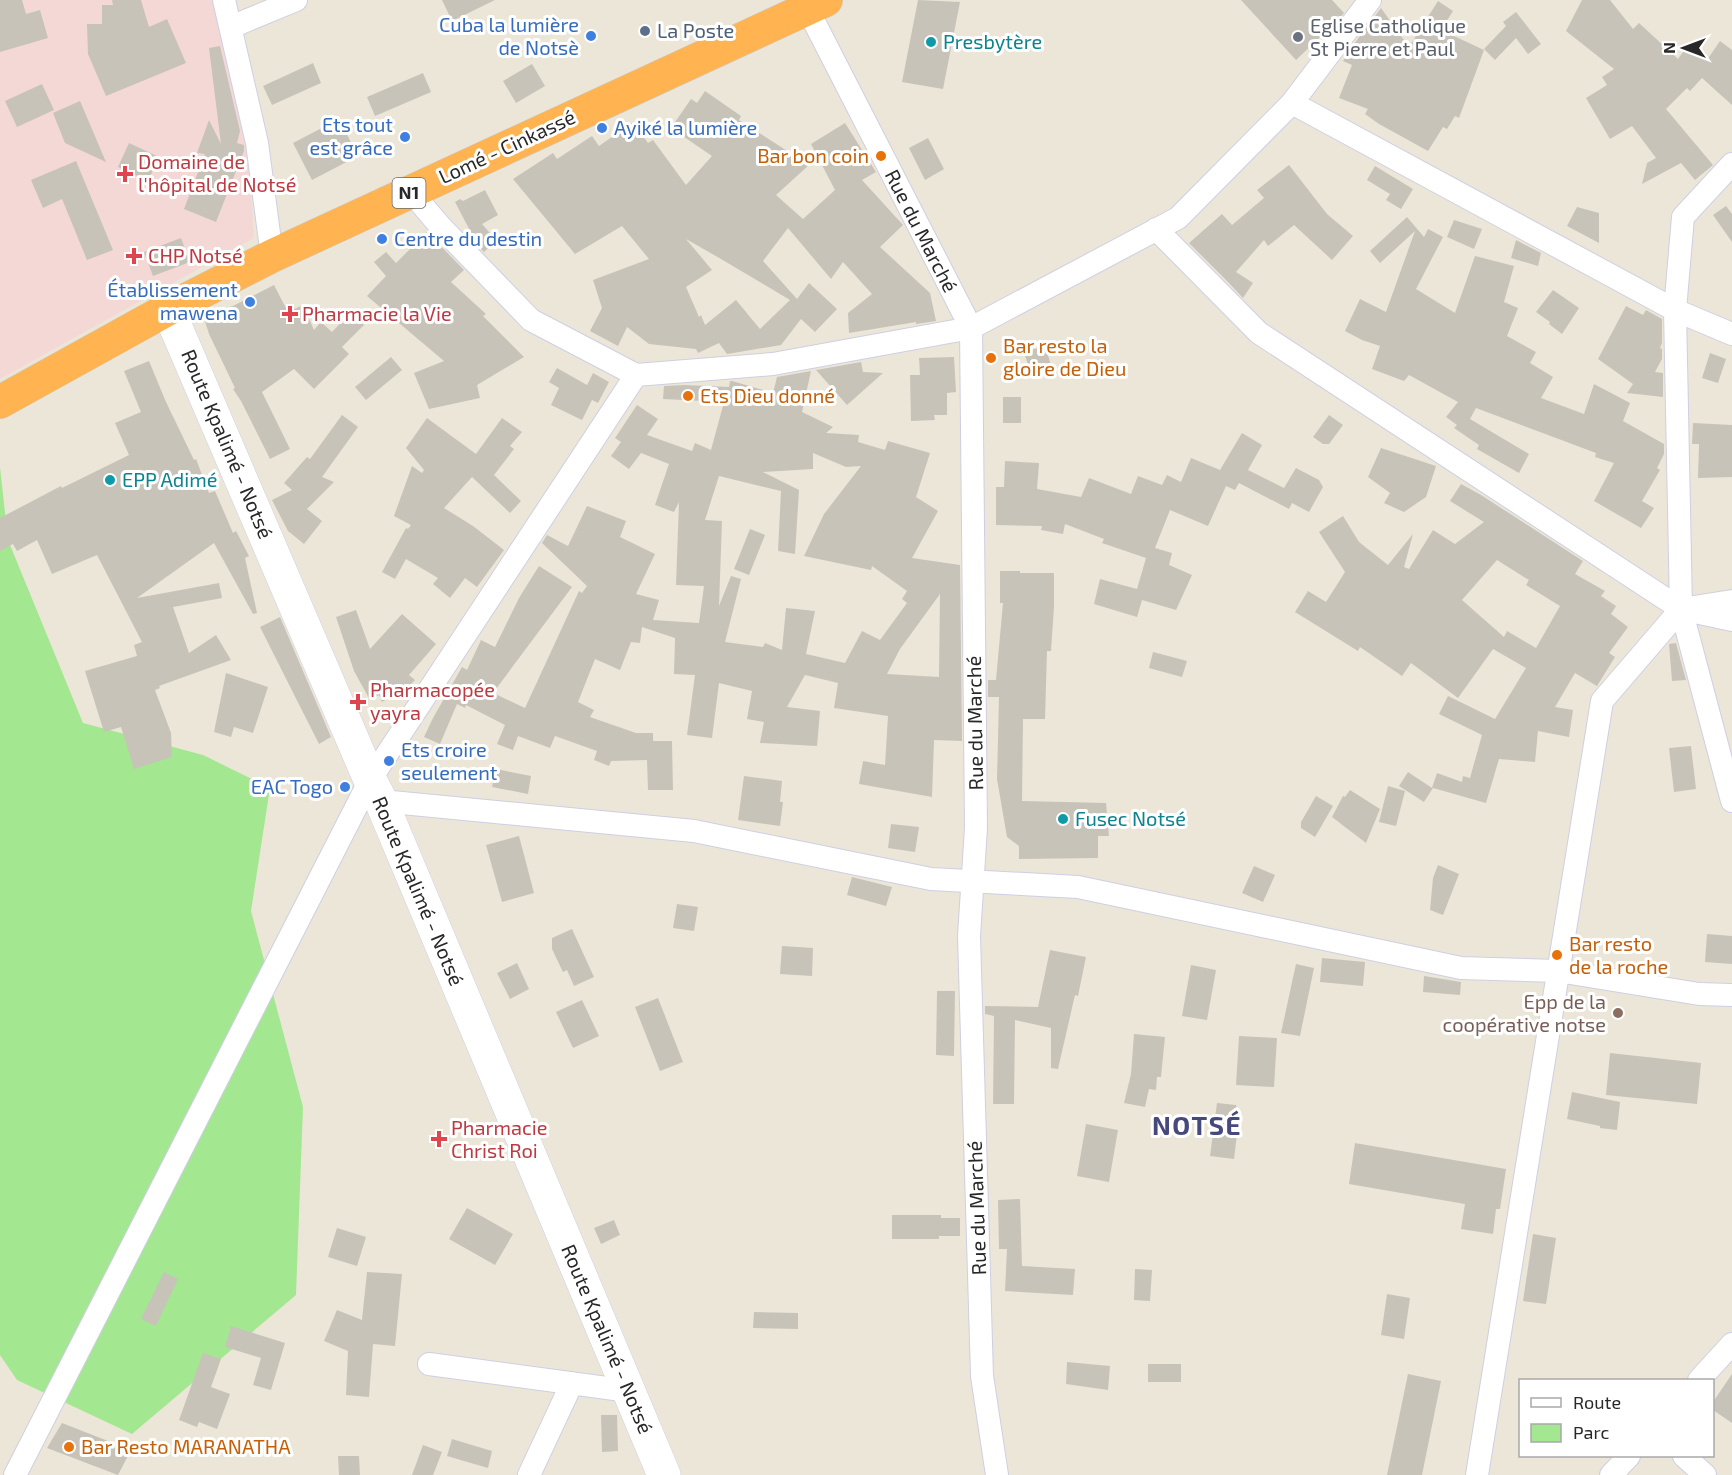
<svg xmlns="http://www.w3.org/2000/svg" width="1732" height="1475" font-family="'Exo 2',sans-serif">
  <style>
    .medical { fill: #f4d8d5 }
    .green { fill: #a3e791 }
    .building { fill: #c7c3b9; fill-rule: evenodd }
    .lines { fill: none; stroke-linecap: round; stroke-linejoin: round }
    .street-casing { stroke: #cecfe3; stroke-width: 24 }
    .secondary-casing { stroke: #cecfe3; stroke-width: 34 }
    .highway-casing { stroke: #cbcbcb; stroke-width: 34 }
    .street { stroke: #fff; stroke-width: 22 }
    .secondary { stroke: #fff; stroke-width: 33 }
    .highway { stroke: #ffb451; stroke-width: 33 }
    .service-dot { fill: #5c6f8a; stroke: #fff; stroke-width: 2 }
    .shop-dot { fill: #3f7fe0; stroke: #fff; stroke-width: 2 }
    .worship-dot { fill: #6b7280; stroke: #fff; stroke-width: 2 }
    .culture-dot { fill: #0f9aa8; stroke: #fff; stroke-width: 2 }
    .food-dot { fill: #e8710a; stroke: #fff; stroke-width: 2 }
    .health-dot { fill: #e0444e; stroke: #fff; stroke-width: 2 }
    .education-dot { fill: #8d6e63; stroke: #fff; stroke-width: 2 }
    .labels { text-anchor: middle; stroke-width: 6; stroke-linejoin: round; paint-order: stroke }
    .shield { fill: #fff; stroke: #686868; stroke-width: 1.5 }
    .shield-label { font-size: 18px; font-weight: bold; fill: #282828 }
    .shop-label { font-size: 20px; fill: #366cbe; stroke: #fff; text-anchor: end }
    .worship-label { font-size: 20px; fill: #5b616d; stroke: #fff; text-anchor: start }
    .service-label { font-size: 20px; fill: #4e5e75; stroke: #fff; text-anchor: start }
    .culture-label { font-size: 20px; fill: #0d838f; stroke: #fff; text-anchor: start }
    .street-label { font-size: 20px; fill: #282828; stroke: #fff }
    .food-label { font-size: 20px; fill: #c56008; stroke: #fff; text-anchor: start }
    .health-label { font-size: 20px; fill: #be3a42; stroke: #fff; text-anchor: start }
    .education-label { font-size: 20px; fill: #785e54; stroke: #fff; text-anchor: end }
    .district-label { font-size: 26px; font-weight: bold; letter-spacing: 1.5px; fill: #46497c; stroke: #fff }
  </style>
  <rect width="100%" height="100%" fill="#ece6d9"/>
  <!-- medical -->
  <path class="medical" d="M0,0H215L246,111L254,238L0,379Z"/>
  <!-- green -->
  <path class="green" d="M0,467L8,540L83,723L203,755L270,788L251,911L303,1107L296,1295L132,1434L17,1380L0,1355Z"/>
  <!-- building -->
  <path class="building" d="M0,0H22L26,14L40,10L48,38L0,52Z
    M112,0H141L149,27L167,19L186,63L106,96L88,54L87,24H102V5H113Z
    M442,0H495L452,21Z
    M918,0L960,2L943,89L902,82Z
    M1241,0H1332L1344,13L1337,21L1296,60Z
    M1582,0H1610L1633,29L1639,23L1678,59L1688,45L1707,60L1720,41L1732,50V105L1702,78L1690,91L1687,88L1666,109L1713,165L1695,180L1681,163L1642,184L1647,163L1656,158L1632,126L1610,139L1586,98L1607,85L1602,77L1614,69L1566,31Z
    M1438,1L1453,11L1441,30L1484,50L1459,118L1455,116L1447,129L1443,127L1428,151L1379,124L1365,114L1368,109L1339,98L1352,65L1343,61L1348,52L1381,8L1409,47Z
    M1516,12L1541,44L1528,54L1516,38L1495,60L1484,49L1506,26L1503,22Z
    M220,46L240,131L237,143L244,145V151L216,222L184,209L205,154L197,153L209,120L221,144L209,48Z
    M313,63L321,83L272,105L263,86Z
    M532,64L545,86L516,103L503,81Z
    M423,73L431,92L375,116L367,97Z
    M42,84L54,110L17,127L5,101Z
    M705,91L741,116L739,120L809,165L776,195L803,219L835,190L811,144L845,123L876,172L862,180L903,225L880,247L930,293L936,321L916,324V322L849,333L848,313L872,294L843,262L831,279L788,228L763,261L797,299L809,283L837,309L815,332L801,319L781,345L727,354L719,343L698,353L696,349L649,344L627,327L618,346L590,331L602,308L593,280L649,259L622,226L575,254L513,179L553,153L557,159L592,136L599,146L633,122L648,143L653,140L686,185L712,156L671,128L691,99L697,103ZM686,239L721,259L790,300L760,329L736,300L705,325L701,315L699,317L686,287L712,270Z
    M80,101L106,162L65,143L53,113Z
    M339,119L358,156L312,180L293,143Z
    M928,138L944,169L925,180L909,148Z
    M129,143L159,157L148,181L118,167Z
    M76,161L113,250L87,260L62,199L43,208L31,180Z
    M1289,165L1327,214L1353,236L1332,260L1294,225L1268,246L1264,240L1236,272L1253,283L1243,298L1228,282L1230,279L1228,282L1189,243L1222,214L1232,225L1264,198L1257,190Z
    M1375,166L1413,189L1401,209L1386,200L1390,194L1367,180Z
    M485,190L498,215L482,224L496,240L484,252L478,246L455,202L460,199L463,201Z
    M1726,206L1732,214V242L1713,215Z
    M1577,207L1599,213V243L1567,226Z
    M1407,217L1424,237L1428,229L1443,237L1416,289L1455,313L1475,256L1514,266L1504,302L1518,308L1507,336L1536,352L1530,363L1553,377L1541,398L1584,414L1594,384L1630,403L1623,421L1664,444V454L1657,468L1660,470L1642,501L1654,508L1641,528L1594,501L1614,463L1595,457L1596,453L1476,408L1470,419L1529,454L1519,473L1477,449L1479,445L1454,428L1457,425L1446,417L1458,402L1409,375L1404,381L1372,369L1380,346L1362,340L1345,331L1360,299L1386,312L1415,231L1380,263L1370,251Z
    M1454,220L1482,229L1474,249L1447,237Z
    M427,232L464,270L451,282L486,314L483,316L524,357L477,385L480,398L429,409L414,373L444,361L367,296L386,276L374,262L386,252L396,263Z
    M181,238L190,262L153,276L144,252Z
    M1516,240L1541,253L1538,266L1511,258Z
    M274,285L288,312L303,305L314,330L321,322L332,332L352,311L364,325L342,347L349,354L314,389L294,369L262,392L290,449L270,459L241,401L233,389L235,388L209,334L203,315L233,306Z
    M1553,290L1579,308L1562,334L1549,324L1550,322L1536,312Z
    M1626,306L1643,315L1646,310L1662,319V343L1660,348L1662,349V359L1655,372L1663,373V397L1627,393L1633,384L1598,359Z
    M1045,346L1052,368L1031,374L1024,352Z
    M1710,353L1726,359L1718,383L1702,378Z
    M391,357L402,370L366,400L355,387Z
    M954,357L956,392L947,393V415H934L935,420L911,421L910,375H920L919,358Z
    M149,361L166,402L194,460L196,459L209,493L215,491L233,533L236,531L249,556L245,558L257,613L253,614L214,543L137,598L219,583L222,598L173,607L189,653L216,635L231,660L159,686L160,688L155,690L171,733L172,757L134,769L121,727L104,732L85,671L137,656L134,645L142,642L97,555L52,574L37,540L17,551L13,544L0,551V518L61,486L62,488L129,455L115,423L141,412L124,371Z
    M861,362L863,372L883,373L847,405L816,370Z
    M557,368L587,385L593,373L609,382L598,403L592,400L582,420L551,405L559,388L549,382Z
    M811,371L802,412L833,427L826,433L859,435L858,442L885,450L888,441L930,453L916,497L938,511L912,558L960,565L962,741L934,740L932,797L859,784L863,761L885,765L888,716L834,708L838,683L805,675L787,707L820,711L817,746L760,743L764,722L747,719L752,691L719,683L712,738L687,735L695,675L674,674L675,638L642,627L640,643L631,642L620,670L595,659L578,702L594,710L590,717L636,733H653V741H672L673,790H648L647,760L611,761L609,766L594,760L597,751L555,736L550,748L518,736L513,750L497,744L505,725L466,705L465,708L457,704L440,744L424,737L433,718L462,667L467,670L481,640L495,647L519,598L539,566L572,587L493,693L525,708L579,591L582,593L587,586L542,543L547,535L568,546L587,506L626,521L620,537L655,554L636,594L659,600L653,620L699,623L704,586L676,585L679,502L674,512L655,505L669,464L641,453L629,469L611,456L621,442L615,438L637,405L658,419L647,435L692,451L695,443L711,450L724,402L663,399L664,386L684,385L729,387L730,381H732L773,393L777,377ZM813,453L846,467L861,466L824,514L804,556L871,570L872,566L907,591L902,599L907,603L880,640L862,631L845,663L806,654L815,611L786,608L782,650L765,643L763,647L725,642L741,579L731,576L719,606L722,521L705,520L719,476L781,491L778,551L795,554L799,490L763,472L813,469ZM940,594L939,677L887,674L900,649Z
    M1003,397H1021V423H1003Z
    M342,415L358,427L322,477L334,482L307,509L322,521L304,544L288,531L272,500L292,490L284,483L307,457L310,459Z
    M1329,415L1343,425L1329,444H1323L1313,437Z
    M427,418L476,454L502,418L522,432L510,446L514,449L494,475L521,501L510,513L472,477L444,508L473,526L504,550L477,587L465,578L450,598L433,584L438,578L406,559L395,579L382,572L406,528L408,529L411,525L394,516L412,466L422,473L424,470L406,448Z
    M1693,423L1732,425V477L1698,478L1699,444H1692Z
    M1242,433L1262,445L1248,470L1284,488L1296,468L1319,480L1323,487L1309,512L1292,503L1289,509L1239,483L1235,490L1226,486L1208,526L1170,510L1155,548L1172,553L1169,565L1192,575L1176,610L1142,600L1137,617L1094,604L1100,579L1137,589L1146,558L1102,543L1104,539L1065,524L1063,534L1041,530L1042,526L996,525V487H1004L1005,461L1039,463L1037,489L1081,497L1089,478L1131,494L1138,476L1162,485L1167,475L1181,482L1191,458L1220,470Z
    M1381,448L1436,466L1426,497L1404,512L1384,503L1390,493L1368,477Z
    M1461,484L1481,495L1583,561L1575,574L1605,591L1601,596L1616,606L1611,614L1628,627L1609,653L1615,657L1597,686L1575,673L1555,707L1573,710L1569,737L1538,731L1535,762L1499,759L1486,803L1433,788L1424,802L1399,786L1408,772L1432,788L1437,773L1462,782L1463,776L1470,778L1482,735L1439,714L1448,696L1495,719L1526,668L1493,649L1458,698L1411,663L1402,676L1360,647L1358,651L1295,612L1308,591L1326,602L1345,572L1319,532L1343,516L1359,542L1388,565L1413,534L1404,567L1409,569L1433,530L1455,544L1484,522L1450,501ZM1497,560L1529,580L1526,585L1560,606L1536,648L1507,631L1504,637L1462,600Z
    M750,529L765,535L749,575L734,569Z
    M1000,571H1020V573H1054V607L1051,651H1047L1045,719H1023L1022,801L1106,803L1109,836H1098V858L1019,859V846L1007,837L997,779L999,697H988V680H996L1003,603H1000Z
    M356,610L370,649L402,614L436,644L409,675L415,680L406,689L382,702L379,695L370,700L354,671L336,617Z
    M280,617L331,737L319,744L260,627Z
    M1676,643L1686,680L1672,681L1669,644Z
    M1153,652L1187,661L1182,677L1149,668Z
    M226,673L268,687L253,733L234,727L231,737L214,732Z
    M1691,746L1696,789L1674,792L1669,748Z
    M496,769L531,776L528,794L492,787Z
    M744,776L782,781L780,802H783L780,826L738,820Z
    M1388,786L1405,791L1396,826L1379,822Z
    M1350,790L1380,809L1366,843L1332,817L1343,796L1345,797Z
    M1316,796L1333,806L1315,837L1301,828V822Z
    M891,824L919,827L915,852L888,848Z
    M519,836L534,893L502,902L486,845Z
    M1438,865L1459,874L1443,915L1430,910L1433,878Z
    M1254,866L1275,875L1263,902L1242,893Z
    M852,877L892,887L886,906L847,895Z
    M677,904L698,907L694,931L673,928Z
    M572,929L594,977L574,986L567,970L563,972L552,949V938Z
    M1707,934L1732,936V964L1705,962Z
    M782,946L813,948L812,976L780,974Z
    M1050,950L1086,957L1078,996L1075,995L1058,1069L1051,1068V1028L1015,1020L1014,1104H993L994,1016L985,1014V1006L1038,1007Z
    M1322,958L1365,962L1363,986L1320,982Z
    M517,963L529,989L510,999L497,973Z
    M1296,964L1314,968L1300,1036L1281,1033Z
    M1191,965L1216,970L1207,1020L1182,1016Z
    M1424,976L1461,982L1460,995L1423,992Z
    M937,991H955L954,1056L936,1055Z
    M658,998L683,1062L660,1071L635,1007Z
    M582,1000L599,1036L573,1048L556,1012Z
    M1134,1034L1165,1037L1161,1077H1157L1156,1090L1149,1089L1145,1107L1124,1103L1131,1074Z
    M1239,1036L1277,1038L1274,1087L1236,1085Z
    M1610,1053L1701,1063L1697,1104L1606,1095Z
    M1572,1092L1620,1102L1617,1130L1600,1128V1126L1567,1119Z
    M1217,1103L1236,1105L1239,1118L1234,1159L1210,1156Z
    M1086,1124L1118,1130L1109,1182L1077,1176Z
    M1355,1143L1506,1169L1500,1209H1496L1493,1234L1461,1229L1465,1204L1349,1184Z
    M1020,1199L1022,1266L1075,1269L1073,1295L1005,1291L1007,1249H999L998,1200Z
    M467,1208L513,1234L495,1265L449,1239Z
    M892,1215H941V1218H960V1236H939V1239H892Z
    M614,1220L620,1235L601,1244L594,1228Z
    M337,1228L366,1237L357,1266L328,1257Z
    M1533,1234L1556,1238L1546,1304L1523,1301Z
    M1135,1269L1152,1270L1150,1301L1134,1300Z
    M164,1272L178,1279L156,1326L141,1319Z
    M367,1272L402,1274L395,1346L373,1344L369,1397L346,1395L348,1351L324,1341L337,1310L362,1320Z
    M1387,1294L1410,1298L1404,1339L1381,1335Z
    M754,1312L798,1313V1329L753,1328Z
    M231,1326L285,1343L271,1390L253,1385L261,1358L225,1347Z
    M203,1353L221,1359L211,1387L230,1394L217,1429L199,1422L197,1427L179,1420Z
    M1067,1362L1110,1366L1108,1390L1066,1384Z
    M1148,1364H1181V1382H1148Z
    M1408,1374L1441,1381L1422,1475H1387Z
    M1732,1374V1423L1713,1410V1402Z
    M601,1415H617L618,1451L602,1452Z
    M62,1423L131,1450L118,1475L47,1448Z
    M452,1439L492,1451L488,1468L447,1456Z
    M423,1445L442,1452L433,1475H412Z
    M338,1456H359L360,1475H339Z"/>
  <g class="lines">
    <defs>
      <path id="street" d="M224,0L257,143L272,256
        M807,8L971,328L976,828L969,936L982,1376L997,1475
        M231,27L296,0
        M1292,103L1675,310L1732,334
        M1732,164L1683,217L1675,310L1681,609L1732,801
        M411,192L441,227L531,320L636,375L773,364L971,328L1178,218L1292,103L1370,0
        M1156,229L1259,333L1681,609L1732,620
        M381,801L694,831L931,879L1078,887L1461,968L1558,971L1699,994L1732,995
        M429,1364L629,1391
        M1699,1380L1732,1344
        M1684,1456L1705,1475
        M15,1475L370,780L636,375
        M529,1475L572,1383
        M1477,1475L1602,701L1681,609L1732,601
        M1611,1475L1629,1456"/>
      <path id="secondary" d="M168,309L370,780L381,801L664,1475"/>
      <path id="highway" d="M0,402L168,309L272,256L826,0"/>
    </defs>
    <!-- street casing -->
    <use href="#street" class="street-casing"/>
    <!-- secondary casing -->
    <use href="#secondary" class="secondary-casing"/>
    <!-- highway casing -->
    <use href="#highway" class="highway-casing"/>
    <!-- street -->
    <use href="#street" class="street"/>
    <!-- secondary -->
    <use href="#secondary" class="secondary"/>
    <!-- highway -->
    <use href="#highway" class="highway"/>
  </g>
  <!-- markers -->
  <circle class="service-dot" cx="645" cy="31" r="6"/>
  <g class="shop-dot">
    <circle cx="591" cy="36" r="6"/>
    <circle cx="602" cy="128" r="6"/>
    <circle cx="405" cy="137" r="6"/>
    <circle cx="382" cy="239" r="6"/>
    <circle cx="250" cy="302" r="6"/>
    <circle cx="389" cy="761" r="6"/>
    <circle cx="345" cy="787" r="6"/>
  </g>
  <circle class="worship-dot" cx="1298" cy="37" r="6"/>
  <g class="culture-dot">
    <circle cx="931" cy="42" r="6"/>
    <circle cx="110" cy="480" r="6"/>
    <circle cx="1063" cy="819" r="6"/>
  </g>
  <g class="food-dot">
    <circle cx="881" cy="156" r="6"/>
    <circle cx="991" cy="358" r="6"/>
    <circle cx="688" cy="396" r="6"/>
    <circle cx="1557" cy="955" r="6"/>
    <circle cx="69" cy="1447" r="6"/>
  </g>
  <g class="health-dot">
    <path d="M122 165h6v6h6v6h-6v6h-6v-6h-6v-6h6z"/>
    <path d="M131 247h6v6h6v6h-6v6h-6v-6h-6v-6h6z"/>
    <path d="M287 305h6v6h6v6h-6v6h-6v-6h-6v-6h6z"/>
    <path d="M355 693h6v6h6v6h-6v6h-6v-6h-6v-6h6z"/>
    <path d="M436 1130h6v6h6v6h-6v6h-6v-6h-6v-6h6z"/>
  </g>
  <circle class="education-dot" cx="1618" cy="1013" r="6"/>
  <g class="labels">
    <!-- shield labels -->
    <rect class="shield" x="392.5" y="178" width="33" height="30" rx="4.5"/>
    <g class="shield-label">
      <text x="409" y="199">N1</text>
    </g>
    <!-- shop labels -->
    <g class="shop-label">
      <text x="579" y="32">Cuba la lumière<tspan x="579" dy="23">de Notsè</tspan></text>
      <text x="393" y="132">Ets tout<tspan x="393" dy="23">est grâce</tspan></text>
      <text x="614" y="135" text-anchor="start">Ayiké la lumière</text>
      <text x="394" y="246" text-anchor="start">Centre du destin</text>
      <text x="238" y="297">Établissement<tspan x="238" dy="23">mawena</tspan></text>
      <text x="401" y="757" text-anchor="start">Ets croire<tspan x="401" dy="23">seulement</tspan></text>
      <text x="333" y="794">EAC Togo</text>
    </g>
    <!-- worship labels -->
    <g class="worship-label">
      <text x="1310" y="33">Eglise Catholique<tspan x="1310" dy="23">St Pierre et Paul</tspan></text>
    </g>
    <!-- service labels -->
    <g class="service-label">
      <text x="657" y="38">La Poste</text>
    </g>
    <!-- culture labels -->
    <g class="culture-label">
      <text x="943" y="49">Presbytère</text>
      <text x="122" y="487">EPP Adimé</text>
      <text x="1075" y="826">Fusec Notsé</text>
    </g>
    <!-- street labels -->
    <g class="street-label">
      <text transform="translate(507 147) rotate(-25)" y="7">Lomé - Cinkassé</text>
      <text transform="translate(921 231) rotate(63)" y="7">Rue du Marché</text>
      <text transform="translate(227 444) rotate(67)" y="7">Route Kpalimé - Notsé</text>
      <text transform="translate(975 723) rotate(-91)" y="7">Rue du Marché</text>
      <text transform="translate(418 891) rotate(67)" y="7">Route Kpalimé - Notsé</text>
      <text transform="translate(977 1208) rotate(-92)" y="7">Rue du Marché</text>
      <text transform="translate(607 1339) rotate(67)" y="7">Route Kpalimé - Notsé</text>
    </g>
    <!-- food labels -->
    <g class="food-label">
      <text x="869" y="163" text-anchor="end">Bar bon coin</text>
      <text x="1003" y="353">Bar resto la<tspan x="1003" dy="23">gloire de Dieu</tspan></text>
      <text x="700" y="403">Ets Dieu donné</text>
      <text x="1569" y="951">Bar resto<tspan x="1569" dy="23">de la roche</tspan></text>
      <text x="81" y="1454">Bar Resto MARANATHA</text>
    </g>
    <!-- health labels -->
    <g class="health-label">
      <text x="138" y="169">Domaine de<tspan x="138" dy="23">l'hôpital de Notsé</tspan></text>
      <text x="148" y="263">CHP Notsé</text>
      <text x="302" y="321">Pharmacie la Vie</text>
      <text x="370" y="697">Pharmacopée<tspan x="370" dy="23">yayra</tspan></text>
      <text x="451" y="1135">Pharmacie<tspan x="451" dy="23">Christ Roi</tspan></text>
    </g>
    <!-- education labels -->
    <g class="education-label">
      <text x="1606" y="1009">Epp de la<tspan x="1606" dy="23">coopérative notse</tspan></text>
    </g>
    <!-- district labels -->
    <g class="district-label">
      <text x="1197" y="1135">NOTSÉ</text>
    </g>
  </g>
  <!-- legend -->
  <rect x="1519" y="1379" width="195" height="78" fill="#ffffff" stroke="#a9a9a9" stroke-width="1.5"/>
  <rect x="1531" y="1398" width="30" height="9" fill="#ffffff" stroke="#a9a9a9" stroke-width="1.5"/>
  <text x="1573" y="1409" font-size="18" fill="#282828">Route</text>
  <rect x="1531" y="1424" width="30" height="18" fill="#a3e791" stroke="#a9a9a9" stroke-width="1.5"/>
  <text x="1573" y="1439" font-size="18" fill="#282828">Parc</text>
  <!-- north arrow -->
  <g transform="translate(1684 48) rotate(270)" stroke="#ffffff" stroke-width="4.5" paint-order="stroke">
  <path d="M0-4.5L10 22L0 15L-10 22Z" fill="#282828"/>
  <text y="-9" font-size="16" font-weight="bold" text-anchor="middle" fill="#282828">N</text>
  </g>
</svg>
